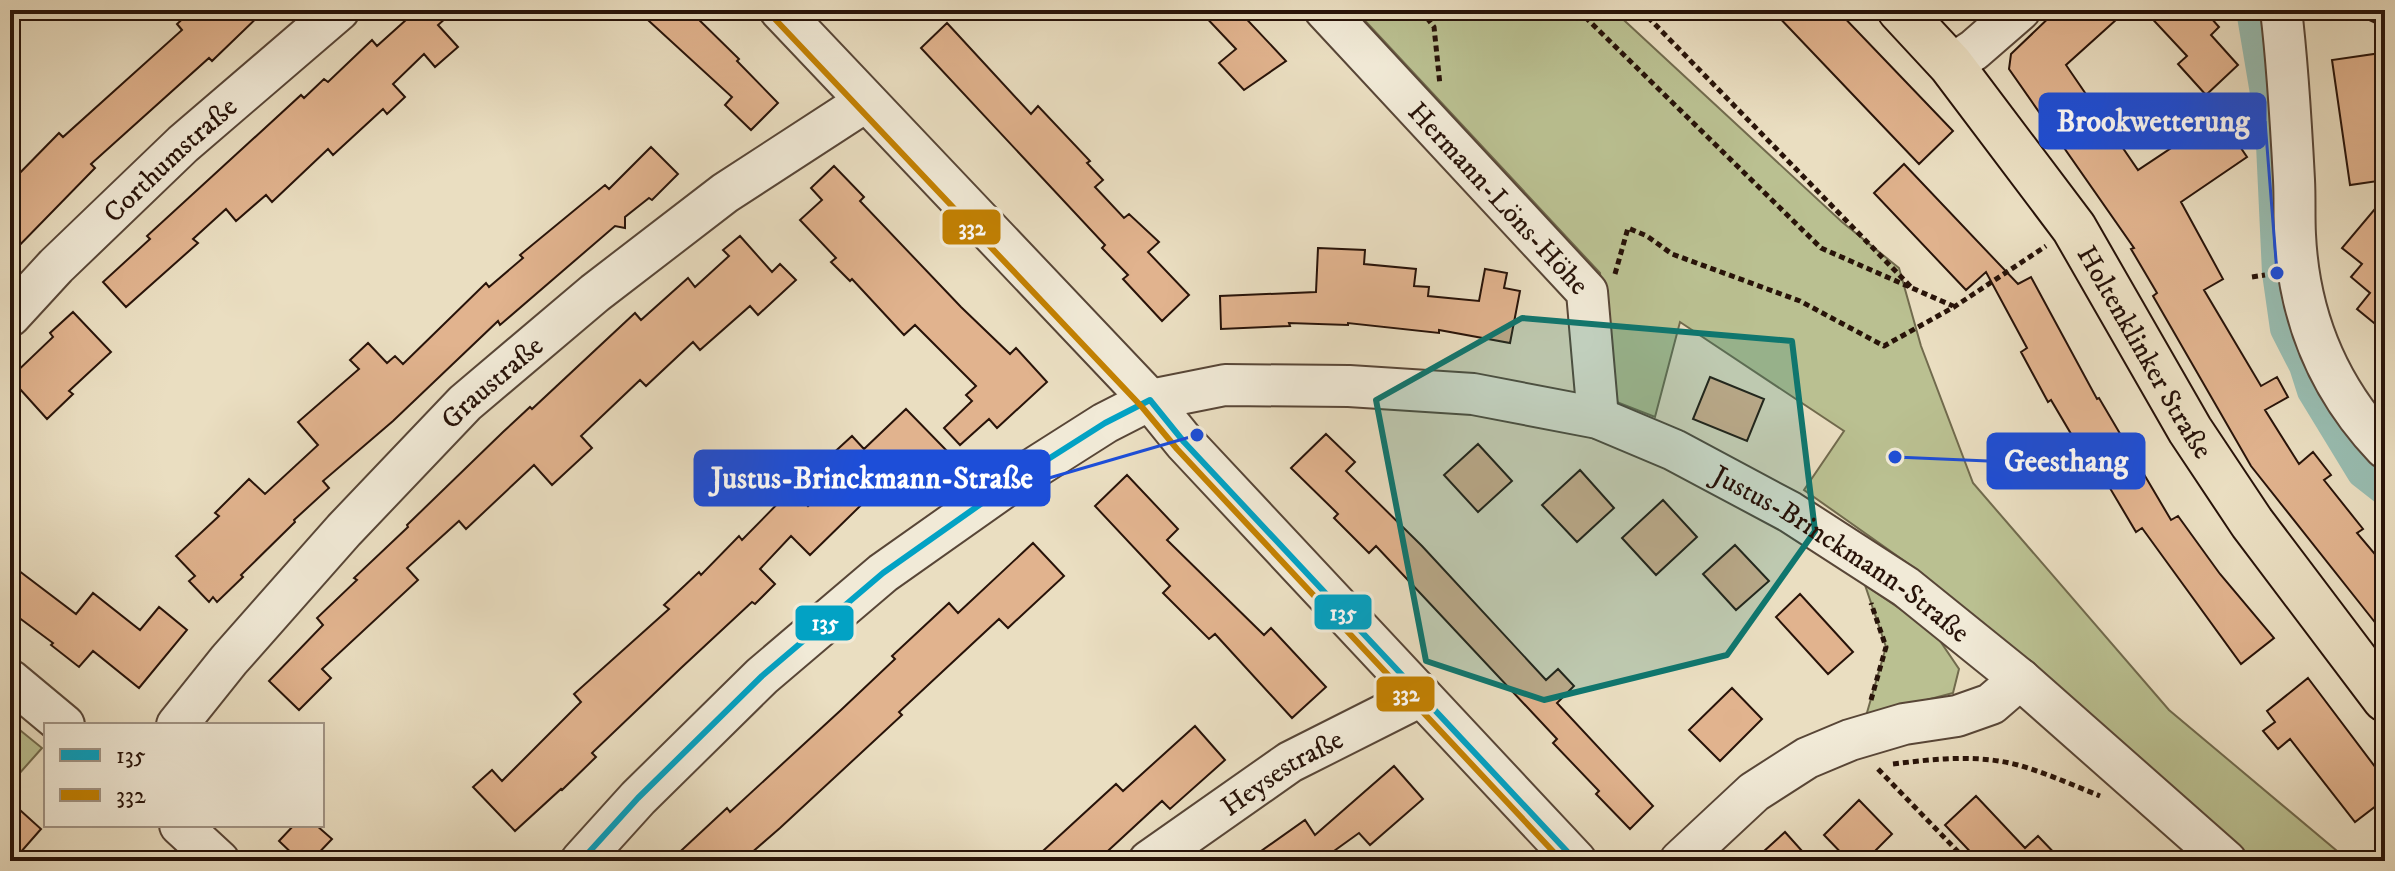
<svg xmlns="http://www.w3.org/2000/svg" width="2395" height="871" font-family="'IM FELL DW Pica',serif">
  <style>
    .green { fill: #bac091; stroke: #716a4d; stroke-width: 2 }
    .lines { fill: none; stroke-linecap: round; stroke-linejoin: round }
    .canal { stroke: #98bcb0; stroke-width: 30 }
    .building { fill: #e1b38e; stroke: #281309; stroke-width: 2 }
    .minor-casing { stroke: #584637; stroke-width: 44 }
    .major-casing { stroke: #281309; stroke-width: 48 }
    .path { stroke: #281309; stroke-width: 5; stroke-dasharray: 6 4; stroke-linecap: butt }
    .minor { stroke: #f1ead7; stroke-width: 40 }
    .major { stroke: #eadec1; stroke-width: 44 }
    .bus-1-casing { stroke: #f1ead7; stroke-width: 12 }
    .bus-2-casing { stroke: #f1ead7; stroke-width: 12 }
    .bus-1 { stroke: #02a2c4; stroke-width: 6 }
    .bus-2 { stroke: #c38102; stroke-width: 6 }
    .marked { fill: #0f766e; fill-opacity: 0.2; stroke: #0f766e; stroke-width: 6; stroke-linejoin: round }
    .labels { text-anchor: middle; stroke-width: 8; stroke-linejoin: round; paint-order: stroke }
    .street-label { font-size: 28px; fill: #281309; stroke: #f1ead7 }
    .leader { fill: none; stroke: #1d4ed8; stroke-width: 3 }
    .callout-dot { fill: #1d4ed8; stroke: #f1ead7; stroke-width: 3 }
    .callout { fill: #1d4ed8; stroke: #1d4ed8; stroke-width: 3 }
    .callout-label { font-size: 30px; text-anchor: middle; font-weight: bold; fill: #fff }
    .line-badge { stroke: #f1ead7; stroke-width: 3 }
    .badge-label { font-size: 22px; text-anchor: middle; font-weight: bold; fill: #fff }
  </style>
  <rect width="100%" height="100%" fill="#eadec1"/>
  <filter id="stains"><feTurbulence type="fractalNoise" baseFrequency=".0025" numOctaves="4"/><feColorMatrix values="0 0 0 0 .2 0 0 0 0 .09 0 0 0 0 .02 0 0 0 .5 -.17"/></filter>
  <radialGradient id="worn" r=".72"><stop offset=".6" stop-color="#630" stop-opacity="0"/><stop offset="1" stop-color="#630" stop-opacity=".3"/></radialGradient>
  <!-- green -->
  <path class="green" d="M1355,10H1613L1842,222L1899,268L1921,346L1973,483L2169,710L2349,861H2254L2026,660L1920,572L1804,490L1844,431L1680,322L1655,417L1614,401L1600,273Z
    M1865,585L1934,632L1959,669L1953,693L1866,716L1886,647Z
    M10,722L42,748L10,784Z"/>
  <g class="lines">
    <!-- canal -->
    <path class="canal" d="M2251,10L2270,123L2277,273L2285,329L2304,366L2312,391L2362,473L2385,491"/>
  </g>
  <!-- building -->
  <path class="building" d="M192,10H265L212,61L209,58L91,164L95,168L10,255V183L59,133L63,137L182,30L177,24Z
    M417,10H455L438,25L458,47L435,67L424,54L393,84L405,97L387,114L383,109L333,155L328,149L272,202L266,195L236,221L226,209L193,239L198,243L126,307L103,282L150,239L147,236L301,95L304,98L324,79L328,82L372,40L377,46Z
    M637,10H689L739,59L737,61L778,103L751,130L725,105L732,97Z
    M1199,10H1238L1286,61L1244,90L1219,63L1236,49Z
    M1772,10H1837L1953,131L1919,164Z
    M2057,10H2127L2066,65L2138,170L2212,121L2226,144L2234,138L2247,157L2181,202L2223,279L2204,290L2261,386L2277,377L2288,397L2265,410L2299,464L2313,452L2331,475L2324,480L2363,529L2357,533L2385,566V635L2251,466L2153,296L2157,293L2131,249L2134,248L2009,69L2011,54Z
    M2144,10H2204L2219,27L2211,35L2238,65L2206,95L2178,64L2187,56Z
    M947,23L1031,114L1038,106L1090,161L1087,163L1103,180L1095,187L1124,218L1129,214L1159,242L1148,252L1189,295L1162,321L1123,279L1128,275L1102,248L1105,245L921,48Z
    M2381,53L2385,79V180L2350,185L2332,60Z
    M651,147L678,174L652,200L649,198L625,217V228L615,226L500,325L498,321L393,421L323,481L329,488L294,520L295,522L241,575L243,577L217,602L213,597L209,602L189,581L195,576L176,556L219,516L215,513L249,479L265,494L318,445L298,422L359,369L350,360L368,343L387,363L395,356L403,364L486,283L489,287L523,258L520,255L605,185L609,189Z
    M1904,164L2018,284L2031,277L2097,399L2099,398L2171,520L2178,516L2220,574L2274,638L2241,664L2142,528L2136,532L2101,473L2096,476L2051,400L2048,402L2021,352L2027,348L1986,272L1966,290L1874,193Z
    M834,166L864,197L860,201L961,307L1010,354L1016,348L1047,382L997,428L989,419L960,445L944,428L972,401L966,395L976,386L915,325L904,335L852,279L850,281L831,262L836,258L800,220L822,200L811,188Z
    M2385,197V332L2357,309L2370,293L2351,277L2362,264L2342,248Z
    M740,236L772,272L780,264L796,280L758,315L750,306L700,350L693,342L646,386L640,380L581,436L592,448L552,485L534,465L466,529L459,521L407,568L418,580L322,669L331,678L299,710L269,681L323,625L317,618L357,580L354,578L408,527L407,525L503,432L530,407L532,409L635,313L641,320L688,278L695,287L729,256L723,250Z
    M1318,248L1365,250L1364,264L1416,269L1414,286L1429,287L1428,296L1479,301L1485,269L1507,273L1504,288L1520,291L1510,343L1439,330V333L1348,323V325L1289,323L1290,326L1221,329L1220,296L1316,292Z
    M73,312L111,352L69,391L73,394L47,419L10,378L53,337L50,333Z
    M1710,377L1764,399L1747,441L1693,419Z
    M906,409L947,451L913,485L898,469L810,555L791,536L760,569L775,584L755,604L752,602L681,668L592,753L596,757L562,790L561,789L515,831L473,787L492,770L502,781L581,702L574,694L669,609L664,605L699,572L701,575L739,536L742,540L792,489L808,506L842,473L828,458L852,436L864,449Z
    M1326,434L1355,462L1346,471L1422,546L1546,680L1558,669L1574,686L1557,703L1653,806L1630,829L1596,794L1599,791L1553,743L1557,739L1376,546L1369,553L1334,518L1338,514L1291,468Z
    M1478,444L1512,481L1478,512L1444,475Z
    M1580,470L1614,508L1577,542L1542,505Z
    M1127,475L1178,529L1167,540L1264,635L1271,628L1326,687L1292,718L1215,634L1209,639L1163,593L1170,586L1095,506Z
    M1663,500L1697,537L1656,575L1622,538Z
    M1033,543L1064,576L1008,628L999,619L899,712L902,715L780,828L742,861H670L727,808L730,812L841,710L895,659L892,656L949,603L958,613Z
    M1735,545L1769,581L1736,610L1703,574Z
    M10,564L76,614L93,593L140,630L159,607L187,630L139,688L93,651L79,667L51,645L53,643L10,611Z
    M1800,594L1853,652L1828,674L1776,617Z
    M2308,678L2385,780V799L2355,822L2290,739L2278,749L2263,731L2275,722L2267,711Z
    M1732,688L1762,719L1720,761L1689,730Z
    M1195,726L1225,760L1170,809L1162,801L1097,861H1032L1116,784L1123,791Z
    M1394,766L1423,799L1370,845L1359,833L1320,861H1247L1305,820L1315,835Z
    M1976,796L2025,848L2038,836L2062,861H1979L1945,825Z
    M1859,800L1892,834L1865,861H1849L1824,835Z
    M10,801L41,829L13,861H10Z
    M294,825H316L332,839L311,861H300L279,841Z
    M1785,832L1811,861H1753Z"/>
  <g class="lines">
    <defs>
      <g id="minor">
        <path d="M780,10L1150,400L1184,442L1576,861"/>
        <path id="s1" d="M1325,10L1587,292L1598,418"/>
        <path d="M2281,10C2288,67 2291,123 2294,180C2295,198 2294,217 2295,235C2299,318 2328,388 2385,448"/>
        <path d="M1951,65L1974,50L2020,10"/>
        <path id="s2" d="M10,316L56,266L183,144L339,10"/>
        <path d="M10,680L64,725"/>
        <path id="s3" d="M177,725L229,660L344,530L465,403L595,293L725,193L865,102"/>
        <path d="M180,825L219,861"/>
        <path id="s4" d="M581,861L638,798L762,676L883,573L1009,484L1105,423L1150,400L1225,385L1349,386L1473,394L1598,418L1674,450L1790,512L1906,587L2020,679L2226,861"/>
        <path id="s5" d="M1149,861L1290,762L1421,696"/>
        <path d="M1680,861L1754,792L1807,758L1850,740L1904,724L1957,716L1991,704L2020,679"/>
      </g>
      <g id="major">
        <path id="s6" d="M1900,10L1951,65L2074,228L2190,430L2252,523L2385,699"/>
      </g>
    </defs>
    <!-- minor casing -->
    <use href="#minor" class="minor-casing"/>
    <!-- major casing -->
    <use href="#major" class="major-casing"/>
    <!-- path -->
    <path class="path" d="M1421,10L1434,27L1440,85
      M1578,10L1821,248L1953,306
      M1641,10L1911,287
      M2352,10L2385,26
      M1615,274L1628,228L1647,236L1672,254L1800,301L1884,346L1954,307L2046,246
      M2252,277L2265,275
      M1871,700L1886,647L1871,603
      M1893,764C1934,759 1977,754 2018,765C2046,773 2073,785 2100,796
      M1878,769L1967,861"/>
    <!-- minor -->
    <use href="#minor" class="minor"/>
    <!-- major -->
    <use href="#major" class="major"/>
    <defs>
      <path id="bus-1" d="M581,861L638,798L762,676L883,573L1009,484L1105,423L1150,400L1184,442L1576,861"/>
      <path id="bus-2" d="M773,17L1142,407L1177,449L1562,861"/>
    </defs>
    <!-- bus-1 casing -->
    <use href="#bus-1" class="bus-1-casing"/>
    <!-- bus-2 casing -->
    <use href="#bus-2" class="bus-2-casing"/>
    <!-- bus-1 -->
    <use href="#bus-1" class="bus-1"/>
    <!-- bus-2 -->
    <use href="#bus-2" class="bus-2"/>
  </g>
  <!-- marked area -->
  <path class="marked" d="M1522,318L1792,341L1815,531L1727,655L1544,700L1426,661L1376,400Z"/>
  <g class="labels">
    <!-- street labels -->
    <g class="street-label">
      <text dy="10" stroke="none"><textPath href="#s2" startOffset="224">Corthumstraße</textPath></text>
      <text dy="10" stroke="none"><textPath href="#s1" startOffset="256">Hermann-Löns-Höhe</textPath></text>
      <text dy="10" stroke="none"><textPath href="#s6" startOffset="422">Holtenklinker Straße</textPath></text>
      <text dy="10" stroke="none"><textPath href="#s3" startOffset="466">Graustraße</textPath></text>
      <text dy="10" stroke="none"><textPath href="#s4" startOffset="1468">Justus-Brinckmann-Straße</textPath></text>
      <text dy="10" stroke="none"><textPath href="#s5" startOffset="160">Heysestraße</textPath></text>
    </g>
  </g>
  <!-- callouts -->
  <path class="leader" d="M2277 273L2265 121M1895 457L1988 461M1197 435L1049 478"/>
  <g class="callout-dot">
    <circle cx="2277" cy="273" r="8"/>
    <circle cx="1895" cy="457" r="8"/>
    <circle cx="1197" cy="435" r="8"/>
  </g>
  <g class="callout">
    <rect x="2040" y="94" width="225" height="54" rx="8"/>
    <rect x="1988" y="434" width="156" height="54" rx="8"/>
    <rect x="695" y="451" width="354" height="54" rx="8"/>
  </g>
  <g class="callout-label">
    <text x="2153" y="131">Brookwetterung</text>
    <text x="2066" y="471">Geesthang</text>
    <text x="872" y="488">Justus-Brinckmann-Straße</text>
  </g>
  <g class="line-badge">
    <rect x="941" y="208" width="61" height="38" rx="8" fill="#c38102"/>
    <rect x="1313" y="593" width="60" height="38" rx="8" fill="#02a2c4"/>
    <rect x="794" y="604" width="61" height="38" rx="8" fill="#02a2c4"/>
    <rect x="1375" y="675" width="61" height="38" rx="8" fill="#c38102"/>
  </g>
  <g class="badge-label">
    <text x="972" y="235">332</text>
    <text x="1343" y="620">135</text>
    <text x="825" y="630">135</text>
    <text x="1406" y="701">332</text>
  </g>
  <!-- margin -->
  <rect width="2395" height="871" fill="none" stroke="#eadec1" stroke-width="40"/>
  <rect x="12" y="12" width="2371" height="847" fill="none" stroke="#281309" stroke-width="4"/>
  <rect x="20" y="20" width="2355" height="831" fill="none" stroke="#281309" stroke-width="2"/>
  <!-- legend -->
  <rect x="44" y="723" width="280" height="104" fill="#f1ead7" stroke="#a19485" stroke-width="2"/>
  <rect x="60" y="749" width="40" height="12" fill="#02a2c4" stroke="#a19485" stroke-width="2"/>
  <text x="116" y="763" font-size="24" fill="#281309">135</text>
  <rect x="60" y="789" width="40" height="12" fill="#c38102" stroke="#a19485" stroke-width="2"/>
  <text x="116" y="803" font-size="24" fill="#281309">332</text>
  <rect width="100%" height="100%" filter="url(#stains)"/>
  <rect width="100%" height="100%" fill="url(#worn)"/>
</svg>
